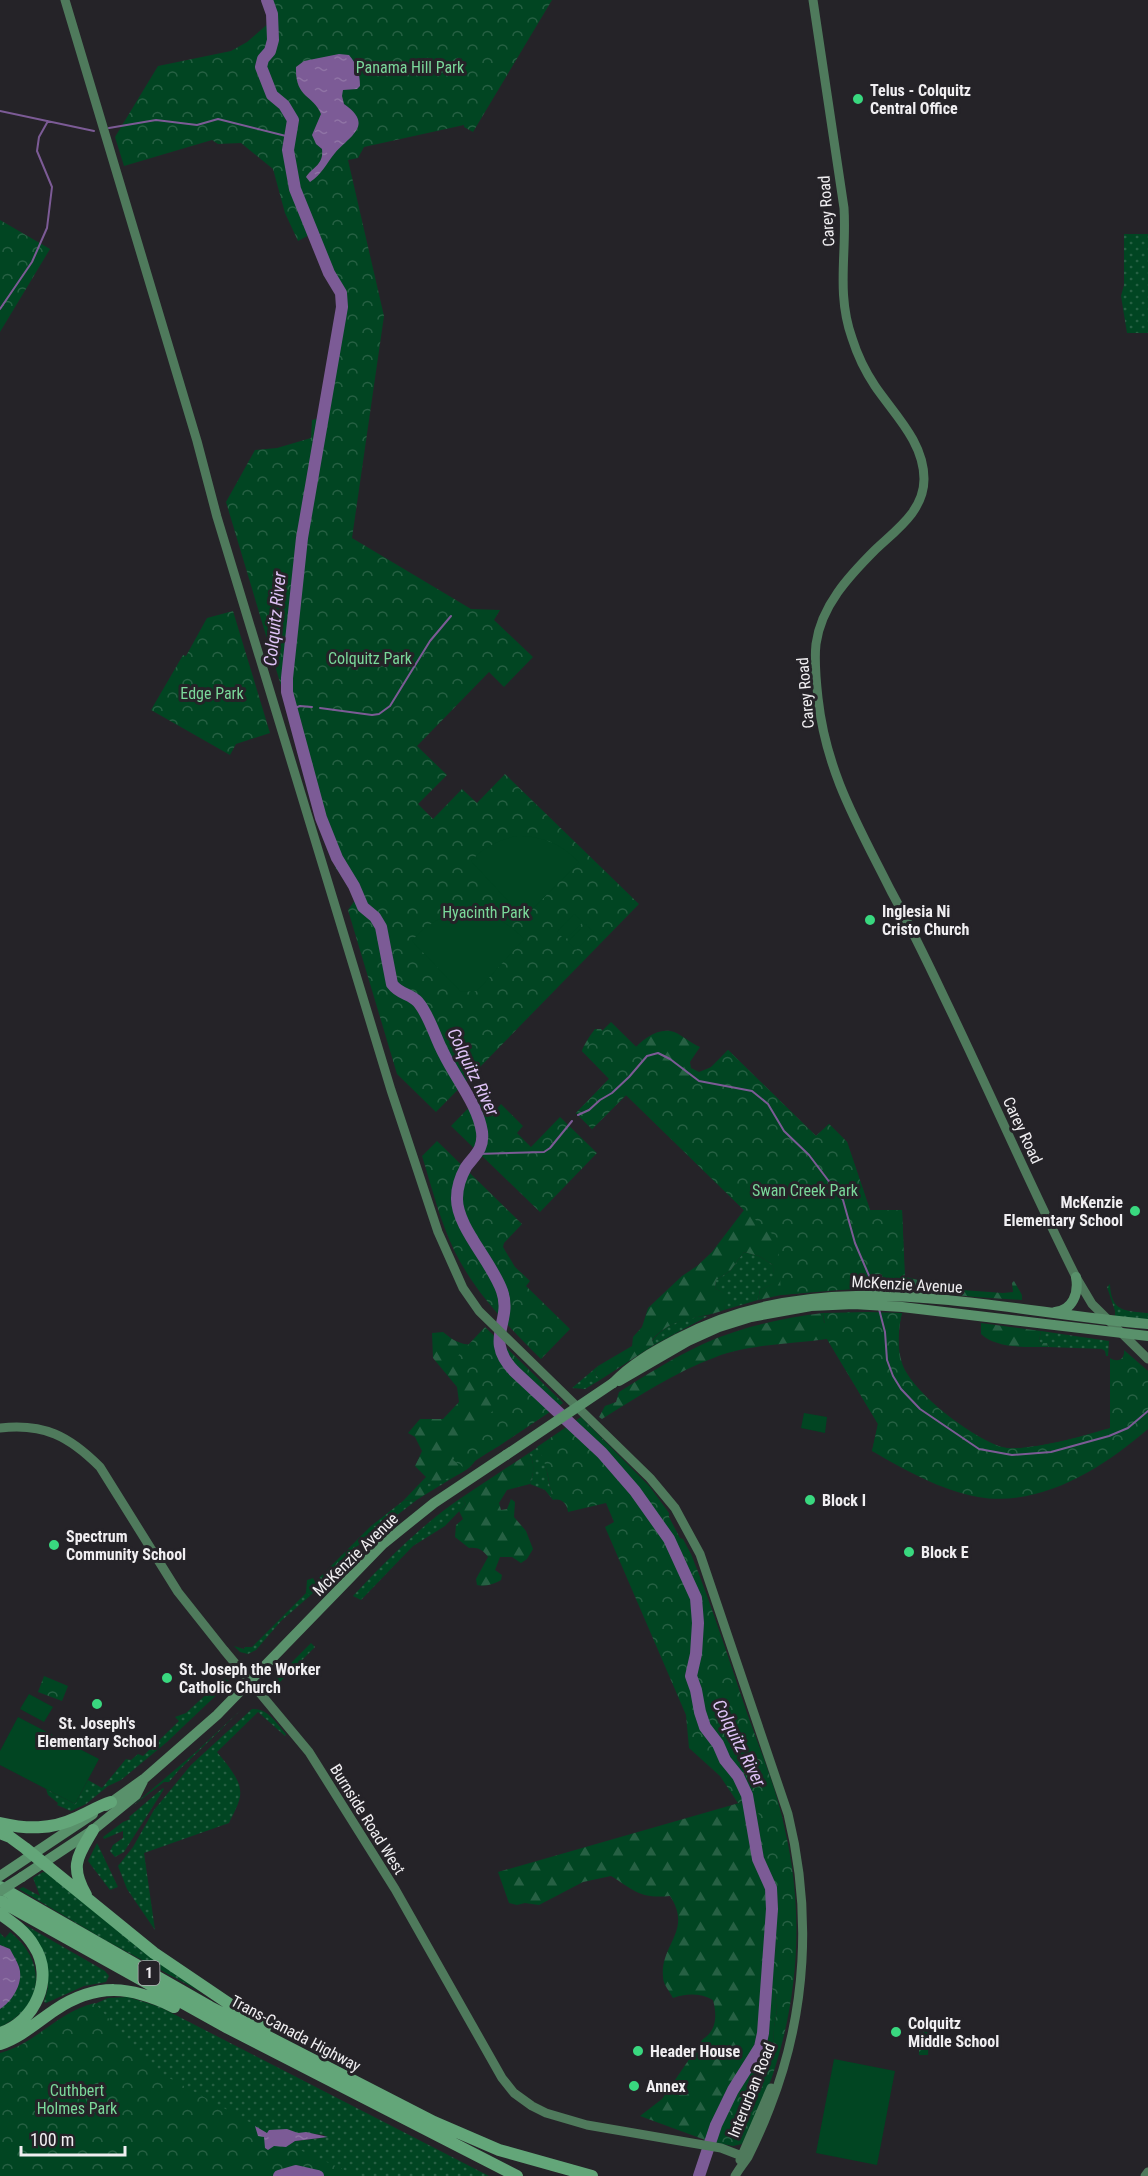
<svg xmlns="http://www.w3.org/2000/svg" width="1148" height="2176" font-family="'Roboto Condensed',sans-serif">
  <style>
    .grass { fill: url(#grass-dots); fill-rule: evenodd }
    .forest { fill: url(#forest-firs) }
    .park { fill: url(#park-crowns) }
    .garden { fill: url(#garden-furrows) }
    .pitch { fill: #014522 }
    .water { fill: url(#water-ripples) }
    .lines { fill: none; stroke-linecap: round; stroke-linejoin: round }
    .stream { stroke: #7c5b96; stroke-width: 2 }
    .river { stroke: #7c5b96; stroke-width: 12 }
    .secondary { stroke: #4f7a5c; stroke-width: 9 }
    .primary { stroke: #59916b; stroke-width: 10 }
    .highway { stroke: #63a679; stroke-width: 12 }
    .primary-bridge { stroke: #59916b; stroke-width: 10 }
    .poi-dot { fill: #39d87f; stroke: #252328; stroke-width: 2 }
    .labels { text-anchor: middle; stroke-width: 6; stroke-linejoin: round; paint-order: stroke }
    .shield { fill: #252328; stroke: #b3b1b5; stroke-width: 1.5 }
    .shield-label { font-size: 15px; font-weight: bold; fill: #f0eef1 }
    .park-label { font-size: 16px; fill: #7ad89a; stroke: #252328 }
    .poi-label { font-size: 16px; font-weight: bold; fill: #f0eef1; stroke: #252328; text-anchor: start }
    .street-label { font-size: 16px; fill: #f0eef1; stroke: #252328 }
    .water-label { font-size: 18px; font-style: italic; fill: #dec2f6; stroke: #252328 }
  </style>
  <defs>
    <pattern id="grass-dots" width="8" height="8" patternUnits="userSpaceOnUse" patternTransform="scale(1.5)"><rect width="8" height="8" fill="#014522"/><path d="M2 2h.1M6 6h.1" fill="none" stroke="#266043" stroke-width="1.8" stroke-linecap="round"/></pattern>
    <pattern id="forest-firs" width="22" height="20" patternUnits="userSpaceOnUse" patternTransform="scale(1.5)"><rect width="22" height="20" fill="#014522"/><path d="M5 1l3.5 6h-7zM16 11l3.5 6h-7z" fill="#266043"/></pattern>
    <pattern id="park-crowns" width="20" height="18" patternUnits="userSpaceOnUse" patternTransform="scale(1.5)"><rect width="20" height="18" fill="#014522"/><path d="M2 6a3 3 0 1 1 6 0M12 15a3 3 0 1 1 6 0" fill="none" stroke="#266043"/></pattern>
    <pattern id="garden-furrows" width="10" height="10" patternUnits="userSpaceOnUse" patternTransform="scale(1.5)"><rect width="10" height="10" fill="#014522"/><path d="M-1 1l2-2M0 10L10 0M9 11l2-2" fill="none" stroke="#266043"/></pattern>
    <pattern id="water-ripples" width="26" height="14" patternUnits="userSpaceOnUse" patternTransform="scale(1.5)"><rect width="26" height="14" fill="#7c5b96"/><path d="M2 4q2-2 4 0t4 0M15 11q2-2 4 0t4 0" fill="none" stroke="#8f73a5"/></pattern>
  </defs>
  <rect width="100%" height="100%" fill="#252328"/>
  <!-- grass -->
  <path class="grass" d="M1124,234H1148V333H1127L1121,296L1124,285Z
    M744,1252L759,1256L773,1265L775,1283L760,1290L758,1300L724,1310L726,1295L715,1288L716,1280L730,1271Z
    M1110,1284C1111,1312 1125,1311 1148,1313V1320L1115,1316V1311L1107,1287Z
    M708,1316L654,1345L652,1341C666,1323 686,1317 708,1316Z
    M1041,1331L1109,1341L1108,1356H1106L1105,1351L1102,1349L1048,1347L1047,1343H1041L1039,1341Z
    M598,1366L595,1374L600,1380L585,1389L572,1388Z
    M541,1445C546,1463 548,1481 553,1500L545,1490L530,1484C534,1473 535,1463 529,1453Z
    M472,1466L418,1499L379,1529L371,1526L403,1501L418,1499L428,1484L458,1473Z
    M461,1498L466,1504L445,1526L413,1546L361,1600L353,1596C387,1560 420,1526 461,1498Z
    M306,1593L311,1595L281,1621L256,1650L248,1654L240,1652L234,1646L244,1649L245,1647H252Z
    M311,1643L315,1647L273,1689L275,1679Z
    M224,1678L229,1681L228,1684L167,1742L121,1780L108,1786L86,1804L71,1811L57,1805L58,1803L48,1795L46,1789L75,1804L88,1780L102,1788L126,1759L131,1760L138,1754L143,1756L179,1721L175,1717L186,1713Z
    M243,1708L179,1770L169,1782H164L130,1808L197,1751Z
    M252,1709C268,1708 276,1723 286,1734L285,1736L258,1712L217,1752C224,1761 239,1777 240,1790C242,1800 233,1814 229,1823L144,1853L155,1930L127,1889L118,1866L133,1847L154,1810L191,1765Z
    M163,1788L164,1789L124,1852L115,1857L110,1851L113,1845L123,1838V1831L104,1839L103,1837L123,1822L130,1819L129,1817Z
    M97,1843L118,1887L110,1890L88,1861Z
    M43,1872L48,1873L205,1994L105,1940L19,1889L23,1887L40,1896L33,1878Z
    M18,1921L105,1971L109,1976L106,1982L84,1986L46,2003L44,2002L48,1987L46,1963Z
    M10,1932C48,1962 44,2007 0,2027V2009L2,2008L10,1949L0,1945V1933L5,1938Z
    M128,1997L160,2007L489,2176H318L0,2068L84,2009L108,1998ZM269,2130C287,2133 306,2133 325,2135L321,2138L295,2141L286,2147L265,2148Z"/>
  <!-- forest -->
  <path class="forest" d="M595,1029H601L605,1034L632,1051C641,1041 655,1029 670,1031C679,1032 690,1043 700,1047L690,1062L691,1068L699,1072L714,1066L728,1050L816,1136L829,1124L847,1142L870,1210H902L905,1277L923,1281L931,1287L949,1286L962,1290L1003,1293L1013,1292L1012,1283L1014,1281L1022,1295V1300L975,1297L889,1288L831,1290L781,1295L758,1300L760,1290L774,1283L773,1265L759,1256L744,1252L730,1271L716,1280L715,1288L727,1295L724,1310C698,1320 672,1316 652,1340L654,1345L600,1380L595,1374L598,1366L632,1346L633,1337L642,1327L648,1308L682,1276L697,1266L712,1252L744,1210L626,1095L592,1129L576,1113L609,1079L582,1051C583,1046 591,1034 595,1029Z
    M849,1312L865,1331L902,1313C898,1328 897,1348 902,1363C911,1392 974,1439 1002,1447C1022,1453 1085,1436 1106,1429L1094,1457L872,1451L878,1424L827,1339C791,1344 750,1344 716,1357C675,1372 639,1396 602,1419L599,1417L605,1406L616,1402L619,1392C646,1375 673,1358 703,1344C740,1327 782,1318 823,1313L824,1323Z
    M981,1323L1041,1331L1039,1341L1041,1343H1047L1048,1347C1028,1347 997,1349 981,1334Z
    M443,1332C463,1349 472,1346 496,1338L563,1403L475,1461C466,1475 443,1480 428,1484L427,1488L430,1491L418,1499L403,1501L426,1477L415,1466L422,1451L415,1437L408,1433L420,1419H443L459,1402L457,1387L433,1358L432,1333Z
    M529,1453C535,1463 534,1473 530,1484L507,1490L499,1503L501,1510L507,1509L511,1499L515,1502L514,1517L526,1531L533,1549L527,1559L521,1563L512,1557H500L495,1570L502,1575L501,1580C494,1584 485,1587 477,1585L476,1579L488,1557C483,1550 478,1547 469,1548L455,1537L456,1525L463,1519L459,1511L466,1504L461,1498Z
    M371,1526L379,1529L355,1548L311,1595L306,1593L307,1580L313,1578L315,1582Z
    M753,1799L759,1815L760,1844L768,1876L778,1895L776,1918L771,1931L777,1945L770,1978L771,1986L775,1994L777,2010L774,2027L773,2050L729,2095L731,2098L708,2141L640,2116L662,2099L703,2039C717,2030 717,2015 713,2000C701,1993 686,1993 673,1998C670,1992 663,1984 663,1977C660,1944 693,1931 670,1896C641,1899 635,1891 611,1876L583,1882L539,1905L525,1903L517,1905L509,1903L498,1872Z"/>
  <!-- park -->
  <path class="park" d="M264,0H552L473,132L464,127V125L364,147L358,158L348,160L384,316L352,538L471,609L500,610L494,620L533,657L504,687L489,672L417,746L447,775L418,804L433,819L462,789L477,803L505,774L639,904L436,1112L397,1074L348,910L360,893L336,869L226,502L255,450L277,448L311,438L312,420L324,417L334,366V349L344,299L341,288L322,259L313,233L298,241L285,213L273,169L241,143L218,144L212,140L124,166L115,137L158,66L231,51L247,42L271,21Z
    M0,220L50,249L0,332Z
    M233,611L270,733L236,744L230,755L151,710L183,655L186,656L207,618Z
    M611,1022L684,1094L728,1050L816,1136L829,1124L847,1142L870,1210H902L905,1289L862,1288L781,1295L778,1239L744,1210L626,1095L592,1129L576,1113L610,1078L582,1051Z
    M480,1096L495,1111L501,1104L523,1126L517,1133L531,1147L560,1117L597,1153L540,1212L451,1126Z
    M437,1141L522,1224L504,1243L503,1247L515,1267L530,1281L526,1286L570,1329L541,1359C508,1326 476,1294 455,1252C440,1221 432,1188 422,1156Z
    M868,1312L902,1313C898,1328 897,1348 901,1363C910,1391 978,1444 1006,1448C1028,1451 1087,1436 1110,1428V1358C1118,1363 1125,1359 1124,1350L1148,1371V1429C1103,1468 1040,1508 978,1497C940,1490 905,1470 872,1451L878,1424L827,1339L823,1313Z
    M485,1327L563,1403L499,1446L463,1467L453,1460L498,1404L454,1360Z
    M581,1417L650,1487L669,1513V1517L680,1538L683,1539L691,1554C712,1606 729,1660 747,1713C761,1752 777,1790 785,1830C804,1912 799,1997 772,2077C764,2100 752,2122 742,2144L733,2146L708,2141L731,2098L728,2093L735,2090L773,2050L774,2027L777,2010L775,1994L771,1986L770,1978L777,1945L771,1931L776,1918L778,1895L768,1876L760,1844L759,1815L753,1799L738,1803L720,1776L689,1748L686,1715L605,1527L614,1522L606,1503L568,1512C567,1503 561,1498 553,1500C548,1482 548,1463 537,1447Z
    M44,1676L68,1686L62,1701L38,1692Z
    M95,2003L153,2069L302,2151L358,2176H0V2053C36,2044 58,2011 95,2003Z"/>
  <!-- garden -->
  <path class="garden" d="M919,2031L929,2032L928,2055H919Z"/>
  <!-- pitch -->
  <path class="pitch" d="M517,836C543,836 561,844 579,862L527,915H521L471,861C484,847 498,840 517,836Z
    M471,912C493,915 509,923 524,939L477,991L461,992L412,941C428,922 446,913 471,912Z
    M574,914L583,922L565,940L557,932Z
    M585,924L594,932L576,950L568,942Z
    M804,1413L827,1417L825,1433L801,1428Z
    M29,1694L53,1707L44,1722L20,1709Z
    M18,1717L99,1759L75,1804L0,1765V1751Z
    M834,2059L895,2071L877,2165L816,2153Z"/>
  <!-- water -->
  <path class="water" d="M339,54L349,55C357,64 360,74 360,86L357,89L343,90L342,96L344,104C374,125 351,135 335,153C326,164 322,174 310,182L306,177C312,167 324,165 322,149L316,144L312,135L321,114C313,94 295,99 296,67L304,61Z
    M0,1945L10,1949C13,1955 17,1961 19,1967C24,1982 13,2001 0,2009Z
    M255,2126L267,2133L269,2130L287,2129L298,2133L306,2132L328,2137L295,2141L286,2147L274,2146L268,2150L265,2148L264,2137L258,2136Z"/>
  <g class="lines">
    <!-- stream -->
    <path class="stream" d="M0,111L94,131
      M109,128L156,120L197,125L218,119L290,137
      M0,309L32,262L47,228L52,187L37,151L39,137L48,121
      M320,708L372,715L379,714L390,706L430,641L451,616
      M292,709L300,706L312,707
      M578,1115L589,1110L600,1100L612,1093L629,1077L647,1056L658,1053L670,1059L699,1081L752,1091L768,1104L784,1131L809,1155L843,1200L855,1243L876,1292
      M477,1154L544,1152L550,1148L572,1121
      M879,1309L885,1332L887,1360L893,1376L901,1389L920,1409L979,1449L1012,1455L1051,1452L1109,1436L1128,1428L1148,1411"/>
    <!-- river -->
    <path class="river" d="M267,0L272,14L273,40L270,51L263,59L261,67L272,95L284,105L293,120L288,150L295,189L329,273L341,293L342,307L302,538L287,678V692L321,818L337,858L354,886L363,907L375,917L381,927L392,984C400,995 410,993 418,1002C430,1016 435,1038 444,1054C456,1079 478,1105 482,1132C484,1149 475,1155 466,1167C461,1176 457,1188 457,1198C456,1226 492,1262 502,1291C513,1322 483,1339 514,1371L602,1453L635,1491L669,1539L696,1598L698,1623L696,1654L691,1676L696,1690L700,1712L705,1727L718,1744L725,1760L738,1776L747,1795L758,1859L771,1888L772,1909L763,2033L760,2047L733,2090L716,2125L699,2176
      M279,2176L296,2171L318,2176"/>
    <!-- secondary -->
    <path class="secondary" d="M65,0L197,441L217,517L391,1090L438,1232L463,1288L479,1311L650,1478L675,1508L700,1554L788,1814C812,1911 807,2013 770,2107C764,2123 756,2141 748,2157C744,2163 739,2169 735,2176
      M813,0L844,208C847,253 836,293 852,338C857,354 865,371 875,386C894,414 924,442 924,479C924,511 896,530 875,550C849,576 821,606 816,644C814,662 816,680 818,698C826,772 858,825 891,891C910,926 927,961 944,997C989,1090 1030,1185 1076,1277L1092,1304L1148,1359
      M0,1428C44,1423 69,1436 100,1467L178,1592L224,1650L309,1752L395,1889L502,2078L514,2093L532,2106L546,2113L587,2125L721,2148L747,2158
      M740,2160L771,2088
      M1145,2176L1148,2172"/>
    <!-- primary -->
    <path class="primary" d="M1055,1312C1073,1310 1079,1293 1076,1277
      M619,1381L688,1341L719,1327L751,1317L811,1306L854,1304L902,1307L1148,1336
      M613,1383C631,1364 654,1351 677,1339C824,1260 992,1311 1148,1324
      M106,1806L145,1778L217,1715L383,1544L434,1503L506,1455
      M0,1876L93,1814
      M22,1877L93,1830L136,1795L143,1781"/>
    <!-- highway -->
    <path class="highway" d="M0,1823C26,1829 51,1830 76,1818C88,1813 98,1806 111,1802
      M0,1833L10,1837L25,1848L154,1953L265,2028
      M0,1887L210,2007L434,2122L499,2150L592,2176
      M86,1895C69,1865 78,1856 93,1830
      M0,1901L228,2028L517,2176
      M0,1914C13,1923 26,1932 34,1946C55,1978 35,2022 0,2033
      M0,2044C21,2037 37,2022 55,2010C97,1982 131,1986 174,2007"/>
    <!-- primary-bridge -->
    <path class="primary-bridge" d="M506,1455L613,1383
      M0,1891L22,1877"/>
  </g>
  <!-- markers -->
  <g class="poi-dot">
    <circle cx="858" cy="99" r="6"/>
    <circle cx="870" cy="920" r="6"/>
    <circle cx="1135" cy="1211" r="6"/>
    <circle cx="810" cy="1500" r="6"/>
    <circle cx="54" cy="1545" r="6"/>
    <circle cx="909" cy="1552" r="6"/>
    <circle cx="167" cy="1678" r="6"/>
    <circle cx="97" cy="1704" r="6"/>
    <circle cx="896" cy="2032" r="6"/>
    <circle cx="638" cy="2051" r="6"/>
    <circle cx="634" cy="2086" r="6"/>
  </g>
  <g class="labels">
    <!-- shield labels -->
    <rect class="shield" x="138.5" y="1961" width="21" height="24" rx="4.5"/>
    <g class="shield-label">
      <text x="149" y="1978">1</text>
    </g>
    <!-- park labels -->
    <g class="park-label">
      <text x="410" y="73">Panama Hill Park</text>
      <text x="370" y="664">Colquitz Park</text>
      <text x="212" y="699">Edge Park</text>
      <text x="486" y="918">Hyacinth Park</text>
      <text x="805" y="1196">Swan Creek Park</text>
      <text x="77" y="2096">Cuthbert<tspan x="77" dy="18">Holmes Park</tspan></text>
    </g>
    <!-- poi labels -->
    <g class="poi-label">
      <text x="870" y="96">Telus - Colquitz<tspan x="870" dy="18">Central Office</tspan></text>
      <text x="882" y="917">Inglesia Ni<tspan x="882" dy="18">Cristo Church</tspan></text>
      <text x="1123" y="1208" text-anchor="end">McKenzie<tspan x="1123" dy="18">Elementary School</tspan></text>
      <text x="822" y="1506">Block I</text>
      <text x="66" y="1542">Spectrum<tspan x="66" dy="18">Community School</tspan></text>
      <text x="921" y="1558">Block E</text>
      <text x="179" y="1675">St. Joseph the Worker<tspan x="179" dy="18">Catholic Church</tspan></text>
      <text x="97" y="1729" text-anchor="middle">St. Joseph's<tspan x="97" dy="18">Elementary School</tspan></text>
      <text x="908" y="2029">Colquitz<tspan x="908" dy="18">Middle School</tspan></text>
      <text x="650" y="2057">Header House</text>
      <text x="646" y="2092">Annex</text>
    </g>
    <!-- street labels -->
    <g class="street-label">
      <text transform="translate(826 211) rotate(-94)" y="6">Carey Road</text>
      <text transform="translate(805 693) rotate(-95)" y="6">Carey Road</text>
      <text transform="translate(1023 1130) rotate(65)" y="6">Carey Road</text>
      <text transform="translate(907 1284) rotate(3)" y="6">McKenzie Avenue</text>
      <text transform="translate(355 1554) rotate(-44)" y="6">McKenzie Avenue</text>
      <text transform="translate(368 1819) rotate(58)" y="6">Burnside Road West</text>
      <text transform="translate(296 2033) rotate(28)" y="6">Trans-Canada Highway</text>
      <text transform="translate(751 2090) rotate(-68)" y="6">Interurban Road</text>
    </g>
    <!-- water labels -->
    <g class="water-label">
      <text transform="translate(275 619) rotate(-84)" y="6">Colquitz River</text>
      <text transform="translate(473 1072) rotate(64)" y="6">Colquitz River</text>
      <text transform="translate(739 1743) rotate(63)" y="6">Colquitz River</text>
    </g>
  </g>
  <!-- scale -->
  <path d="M21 2146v9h104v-9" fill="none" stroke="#f0eef1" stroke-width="3"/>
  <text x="30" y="2146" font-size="18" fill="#f0eef1" stroke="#252328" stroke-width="4.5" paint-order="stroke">100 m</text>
</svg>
